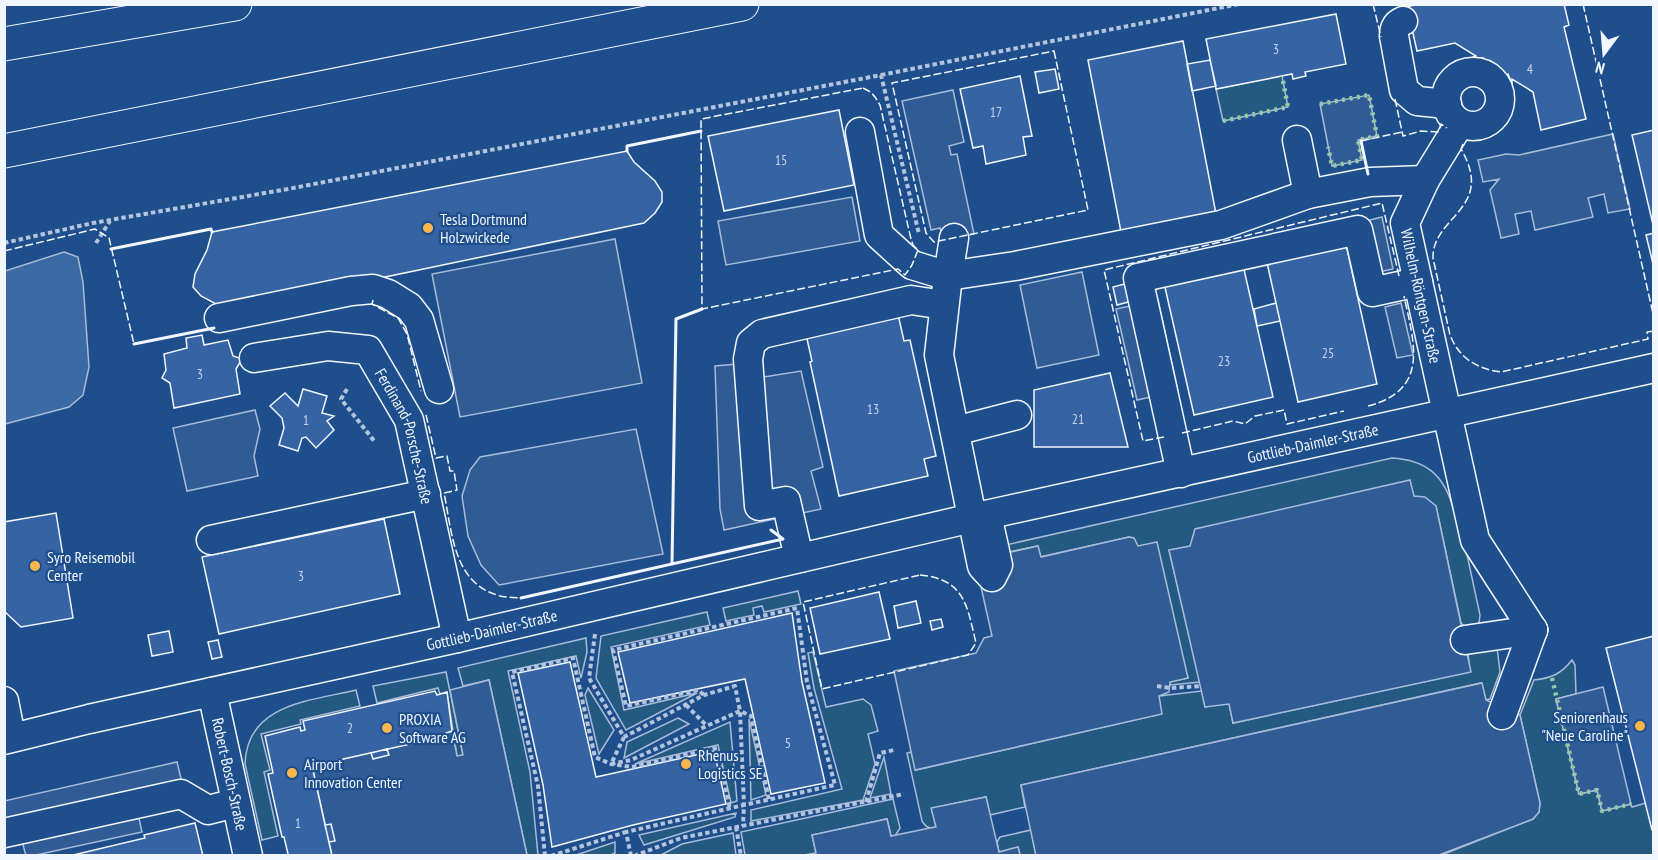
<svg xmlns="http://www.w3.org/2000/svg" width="1658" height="860" font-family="'PT Sans Narrow',sans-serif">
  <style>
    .green { fill: #245a82; stroke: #a8bbd7; stroke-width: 1.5 }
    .parking { fill: #305b95; stroke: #a8bbd7; stroke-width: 1.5 }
    .water { fill: #3b69a3; stroke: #a8bbd7; stroke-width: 1.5 }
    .building { fill: #3563a3; stroke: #f2f6ff; stroke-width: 1.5 }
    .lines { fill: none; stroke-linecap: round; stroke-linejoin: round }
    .minor-casing { stroke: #f2f6ff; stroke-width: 31 }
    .highway-casing { stroke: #f2f6ff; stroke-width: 35 }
    .path { stroke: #b3c4dc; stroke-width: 4; stroke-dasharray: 4.5 3; stroke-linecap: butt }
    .minor { stroke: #1f4e8c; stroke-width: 28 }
    .highway { stroke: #1f4e8c; stroke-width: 33 }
    .hedge { stroke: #97c8a6; stroke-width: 4.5; stroke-dasharray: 3 4.5; stroke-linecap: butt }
    .fence { stroke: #f2f6ff; stroke-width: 1.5; stroke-dasharray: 8 3; stroke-linecap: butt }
    .wall { stroke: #f2f6ff; stroke-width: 3 }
    .poi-dot { fill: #ffb74d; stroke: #1f4e8c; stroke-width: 2 }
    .labels { text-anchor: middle; stroke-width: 4.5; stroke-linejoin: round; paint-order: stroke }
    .number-label { font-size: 14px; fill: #c3d1e8 }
    .poi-label { font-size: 16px; fill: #f2f6ff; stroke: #1f4e8c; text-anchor: start }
    .street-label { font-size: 16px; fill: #f2f6ff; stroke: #1f4e8c }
  </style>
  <rect width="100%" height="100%" fill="#1f4e8c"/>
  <!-- green -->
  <path class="green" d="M1282,76L1288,107L1223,121L1216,89Z
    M1392,458C1426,460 1444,475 1453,508H1457L1480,615L1479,623L1476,627L1467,628L1461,623L1436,506L1169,550L1200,682L1170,685V682L1188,678L1138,546L1129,537L1040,557L1038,546L1009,552L1001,546Z
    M798,591L801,604L764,612L762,606L753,608L754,615L726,621L723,608Z
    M707,612L710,625L611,647L624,710L697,693L626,730L596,678L601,636Z
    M586,638L587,652L581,678L576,656L508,671L530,772L538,855H527L489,680L463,686L458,668Z
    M1497,647L1500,672L1490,699L1486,700L1481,683L1021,785L1025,807L990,815L986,797L932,808L936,827C928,829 926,827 922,821L907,753L911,752L916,770L1161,714L1159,696L1202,691L1205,707L1229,703L1233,723L1470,672L1468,653Z
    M813,652L826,707L863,699L871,705L878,731L868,734L875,764L863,800L751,821V810L842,789L814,688L808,653Z
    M1572,660L1575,665L1576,694L1556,699L1579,794L1597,790L1602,811L1631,804L1632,807L1646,803L1652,829H1653V855L1439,856L1533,819L1539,812L1540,803L1520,715L1534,680C1552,678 1561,674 1572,660Z
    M446,672L463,755L457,756L447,692L440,694L438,688L377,703L373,686Z
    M588,688L614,730L599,754L585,695Z
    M356,690L360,706L300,720L301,724L261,734L270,770L264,772L278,836L262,840L245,764C247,703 311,701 356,690Z
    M678,718L689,724L624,758L627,742Z
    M749,719L766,795L751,800Z
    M730,722L737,801L731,803L718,745L635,764Z
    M884,757L891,794L870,798Z
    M893,799L900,828L895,836H891L887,819L812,835L816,853L804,856L745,855L741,832Z
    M736,813L735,817L644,845L639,835Z
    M1031,830L1036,855H1020L1018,847L999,852L997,842L1000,837Z
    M733,833L736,855H661L682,844Z
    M615,842V853L611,855H576Z"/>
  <!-- parking -->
  <path class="parking" d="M953,90L964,142L949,146L951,155L957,154L974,234L943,241L940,228L931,230L902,101Z
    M1369,95L1377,136L1358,140L1362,160L1332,166L1320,104Z
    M1613,134L1630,209L1608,213L1604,194L1588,198L1593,217L1535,230L1531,211L1515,214L1519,234L1501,238L1490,190L1499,179L1483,182L1478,160L1506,154L1519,155Z
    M852,197L860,241L726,265L718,221Z
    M1382,217L1393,269L1378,272L1366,221Z
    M615,239L642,383L460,417L432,274Z
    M1082,272L1099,355L1037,368L1020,285Z
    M1158,300L1178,391L1137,400L1116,309Z
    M1401,303L1413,355L1397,358L1385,307Z
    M737,364L758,378L801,371L823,467L811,471L821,509L724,530L720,509L715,366Z
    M255,410L260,429L254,456L258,476L187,491L173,428Z
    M636,429L663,554L499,585L481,565L468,536L462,496L470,470L480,457Z
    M1410,480L1414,496L1425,497L1436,506L1471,672L1233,723L1229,704L1205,707L1169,550L1190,546L1195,529Z
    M1129,537L1134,538L1138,546L1157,542L1188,678L1170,682L1169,692L1159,696L1162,714L915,770L894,671L976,653L984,638L992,636L975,560L1038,546L1041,557Z
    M489,680L527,855H332L312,766L446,736V733L452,731L457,756L463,755L450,690Z
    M1482,683L1486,700L1520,715L1540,803L1539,812L1533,819L1439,855L1036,856L1021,785Z
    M1603,687L1631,804L1602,811L1597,790L1579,794L1556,699Z
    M177,762L187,803L138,814L142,832L36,855L26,856L22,841L5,844L4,801Z
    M986,797L999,852L1018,847L1020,855H804L816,853L812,835L887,819L891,836L930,828L936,827L931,808Z"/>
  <!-- water -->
  <path class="water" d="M64,252L78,257L83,282L89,367L83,395L69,407L5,424V271Z"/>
  <!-- building -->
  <path class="building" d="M1417,4H1564L1569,25L1564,27L1586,119L1541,130L1533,92L1512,79V84L1508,74L1504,80L1479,64L1483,58H1471L1476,56L1455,43L1417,51L1407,7Z
    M1336,14L1346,64L1305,72L1306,76L1293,79L1292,74L1216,89L1206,39Z
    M1183,41L1216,214L1121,232L1088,60Z
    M1210,60L1216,86L1192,91L1187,64Z
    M1055,69L1059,89L1039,93L1035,72Z
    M1020,76L1032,136L1023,137L1026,155L986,164L983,146L973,148L960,89Z
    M839,110L854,185L724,211L708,136Z
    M1654,130V229L1632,135Z
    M627,151L634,162L655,181L662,192V202L655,213L644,223L227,310L201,296L193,287L195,274L207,250L212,232Z
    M1654,233V268L1646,235Z
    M1345,240L1377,384L1298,402L1266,258Z
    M1243,265L1273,397L1194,415L1164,283Z
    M1132,282L1136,300L1117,305L1113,287Z
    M1276,303L1280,321L1257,326L1254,309Z
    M897,310L904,341L910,340L936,456L924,459L928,476L839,496L810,362L812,361L805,330Z
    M202,335L204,345L228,340L233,356L242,359L236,369L240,394L174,408L170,383L162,378L166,370L164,354L187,348L186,338Z
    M1110,373L1128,447H1034V390Z
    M303,389L327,396L322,413L334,416L327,421L334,430L316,448L306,437L302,438L298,451L279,445L284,428L282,418L270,406L285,393L298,406Z
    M56,513L73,618L21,627L4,611V522Z
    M384,519L400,594L219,634L202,557Z
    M879,592L890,639L820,654L810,608Z
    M916,601L921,623L898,628L894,606Z
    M792,613L802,682L825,783L771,794L745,679L630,703L618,652Z
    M941,619L943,627L932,630L930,621Z
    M169,631L173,652L152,656L148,635Z
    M1654,636V829L1652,830L1606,648Z
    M218,640L222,657L212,659L208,642Z
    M570,662L596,777L714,751L726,804L633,825L552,847L543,785L518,673Z
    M435,691L437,695L447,692L452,731L446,733V736L312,766L332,856H285L288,854L284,837H282L268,774L273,773L265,736L300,727L301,731L305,730L303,721Z
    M387,749L389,755L373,759L371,753Z
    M195,823L203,856H69L145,838L144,835Z
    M195,823L203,856H69L145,838L144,835Z
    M331,824L335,841L329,842L325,825Z"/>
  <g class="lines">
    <defs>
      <g id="minor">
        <path d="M1403,21C1396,24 1394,28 1394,36L1404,90L1417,101L1447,104"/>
        <circle cx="1473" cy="99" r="27"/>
        <path id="s1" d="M1460,123L1425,180L1405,223L1475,540L1533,630"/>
        <path d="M860,132L879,235L912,265L948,276L1015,266L1221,225L1308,194L1370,182L1425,180"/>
        <path d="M1297,140L1308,194"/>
        <path d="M954,238L948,276L939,355L982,566L992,577L998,565L987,515"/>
        <path d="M219,318L351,291L373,289L388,294L409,307L419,320L439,389"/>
        <path id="s2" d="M254,358L328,346L368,350L409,420L457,638"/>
        <path d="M955,431L1017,415"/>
        <path d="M1181,473L1138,278L1358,230L1372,292L1418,282"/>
        <path d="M211,540L426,494"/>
        <path d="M799,558L786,501L759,506L748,359L751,343L762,334L911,300L944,305"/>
        <path d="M1465,640L1533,630"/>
        <path id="s3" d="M212,692L248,856"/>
        <path d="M4,701L11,737"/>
        <path d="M1502,715L1533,630"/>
        <path id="s4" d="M4,740L89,719L457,638L972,518L1654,368"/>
        <path d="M4,833L181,794L208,810L236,803"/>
      </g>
      <path id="highway" d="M4,44L235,4
        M4,151L742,4"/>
    </defs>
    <!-- minor casing -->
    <use href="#minor" class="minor-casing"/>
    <!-- highway casing -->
    <use href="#highway" class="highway-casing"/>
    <!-- path -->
    <path class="path" d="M881,75L1239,4
      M4,243L93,223L288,189L881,75L919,234
      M96,243L110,221
      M347,389L341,399L375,442
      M595,634L589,678L624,737L704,695L735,686L740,711L744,805L835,785L807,682L797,608L613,650L626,706L698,690L704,695
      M1157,686L1170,688L1201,686
      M686,705L706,725
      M624,737L611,764L631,760L740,711L751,716L769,800
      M866,802L880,753L894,750
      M736,827L741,856
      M545,856L538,786L512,672L573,658L595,757L611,764L632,767L717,748L730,809
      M551,856L626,832
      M631,856L626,832L744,805L743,826
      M634,856L681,838L904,794"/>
    <!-- minor -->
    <use href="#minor" class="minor"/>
    <!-- highway -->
    <use href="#highway" class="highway"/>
    <!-- hedge -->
    <path class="hedge" d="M1320,104L1369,95L1377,136L1358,140L1362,160L1332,166L1328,147
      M1223,121L1288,107L1282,76
      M1552,678L1579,794L1597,790L1602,811L1631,804"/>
    <!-- fence -->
    <path class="fence" d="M1373,4L1381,37
      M1583,4L1654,318
      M1054,51L1088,210L934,242L926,233L892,83Z
      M863,88C872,92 875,96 880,105L911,239L913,245L918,250L912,265L905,275L898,269L702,309L701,119Z
      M1395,99L1403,136L1421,131L1438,132L1441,124L1447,128
      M1361,141L1402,132
      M1463,144L1461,149C1496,209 1432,216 1433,258L1450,335C1459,358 1477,369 1501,372L1648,339L1647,332L1654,331
      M4,251L95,229L109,238L134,344
      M373,300L372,304L398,318L407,334L421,391
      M1368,406C1430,390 1414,343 1404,296
      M426,415L436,458L447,456L450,471H454L457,490L444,493C452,531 453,582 497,595C504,598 513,597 521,598
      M1182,433L1233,421L1245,424L1255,416L1284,410L1287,424L1344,411
      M1164,437L1143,441L1104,270L1382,203L1399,276
      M920,575C965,579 967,606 976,643L968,655L822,689L803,602Z"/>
    <!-- wall -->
    <path class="wall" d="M1361,141L1368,174
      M627,151V146L701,131
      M111,249L211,229L212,232
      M134,344L214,328
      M672,564L676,319L702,309
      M521,598L783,539L771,530"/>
  </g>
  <!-- markers -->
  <g class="poi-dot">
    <circle cx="428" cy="228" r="6"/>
    <circle cx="35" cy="566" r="6"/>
    <circle cx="1640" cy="726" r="6"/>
    <circle cx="387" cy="728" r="6"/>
    <circle cx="686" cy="764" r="6"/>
    <circle cx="292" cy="773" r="6"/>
  </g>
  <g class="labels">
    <!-- number labels -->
    <g class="number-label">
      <text x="1276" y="54">3</text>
      <text x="1530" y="74">4</text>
      <text x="996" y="117">17</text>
      <text x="781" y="165">15</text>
      <text x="1328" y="358">25</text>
      <text x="1224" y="366">23</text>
      <text x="200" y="379">3</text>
      <text x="873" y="414">13</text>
      <text x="1078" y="424">21</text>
      <text x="306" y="425">1</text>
      <text x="301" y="581">3</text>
      <text x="350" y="733">2</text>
      <text x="788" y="748">5</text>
      <text x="298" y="828">1</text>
    </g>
    <!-- poi labels -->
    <g class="poi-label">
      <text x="440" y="225">Tesla Dortmund<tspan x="440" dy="18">Holzwickede</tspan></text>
      <text x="47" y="563">Syro Reisemobil<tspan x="47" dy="18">Center</tspan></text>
      <text x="1628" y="723" text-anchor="end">Seniorenhaus<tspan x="1628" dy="18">"Neue Caroline"</tspan></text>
      <text x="399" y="725">PROXIA<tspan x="399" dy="18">Software AG</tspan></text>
      <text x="698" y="761">Rhenus<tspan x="698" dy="18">Logistics SE</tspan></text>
      <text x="304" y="770">Airport<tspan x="304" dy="18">Innovation Center</tspan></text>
    </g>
    <!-- street labels -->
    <g class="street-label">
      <text dy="6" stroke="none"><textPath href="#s1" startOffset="189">Wilhelm-Röntgen-Straße</textPath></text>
      <text dy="6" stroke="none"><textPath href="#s2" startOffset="210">Ferdinand-Porsche-Straße</textPath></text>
      <text dy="6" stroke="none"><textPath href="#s4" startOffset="1342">Gottlieb-Daimler-Straße</textPath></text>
      <text dy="6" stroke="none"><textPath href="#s4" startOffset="500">Gottlieb-Daimler-Straße</textPath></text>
      <text dy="6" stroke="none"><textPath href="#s3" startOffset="84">Robert-Bosch-Straße</textPath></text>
    </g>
  </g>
  <!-- border -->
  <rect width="1658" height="860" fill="none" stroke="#f2f6ff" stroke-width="12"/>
  <!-- north arrow -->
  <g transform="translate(1604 54) rotate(196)" stroke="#1f4e8c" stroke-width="4.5" paint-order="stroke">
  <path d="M0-4.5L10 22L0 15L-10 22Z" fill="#f2f6ff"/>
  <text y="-9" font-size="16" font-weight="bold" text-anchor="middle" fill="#f2f6ff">N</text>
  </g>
</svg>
